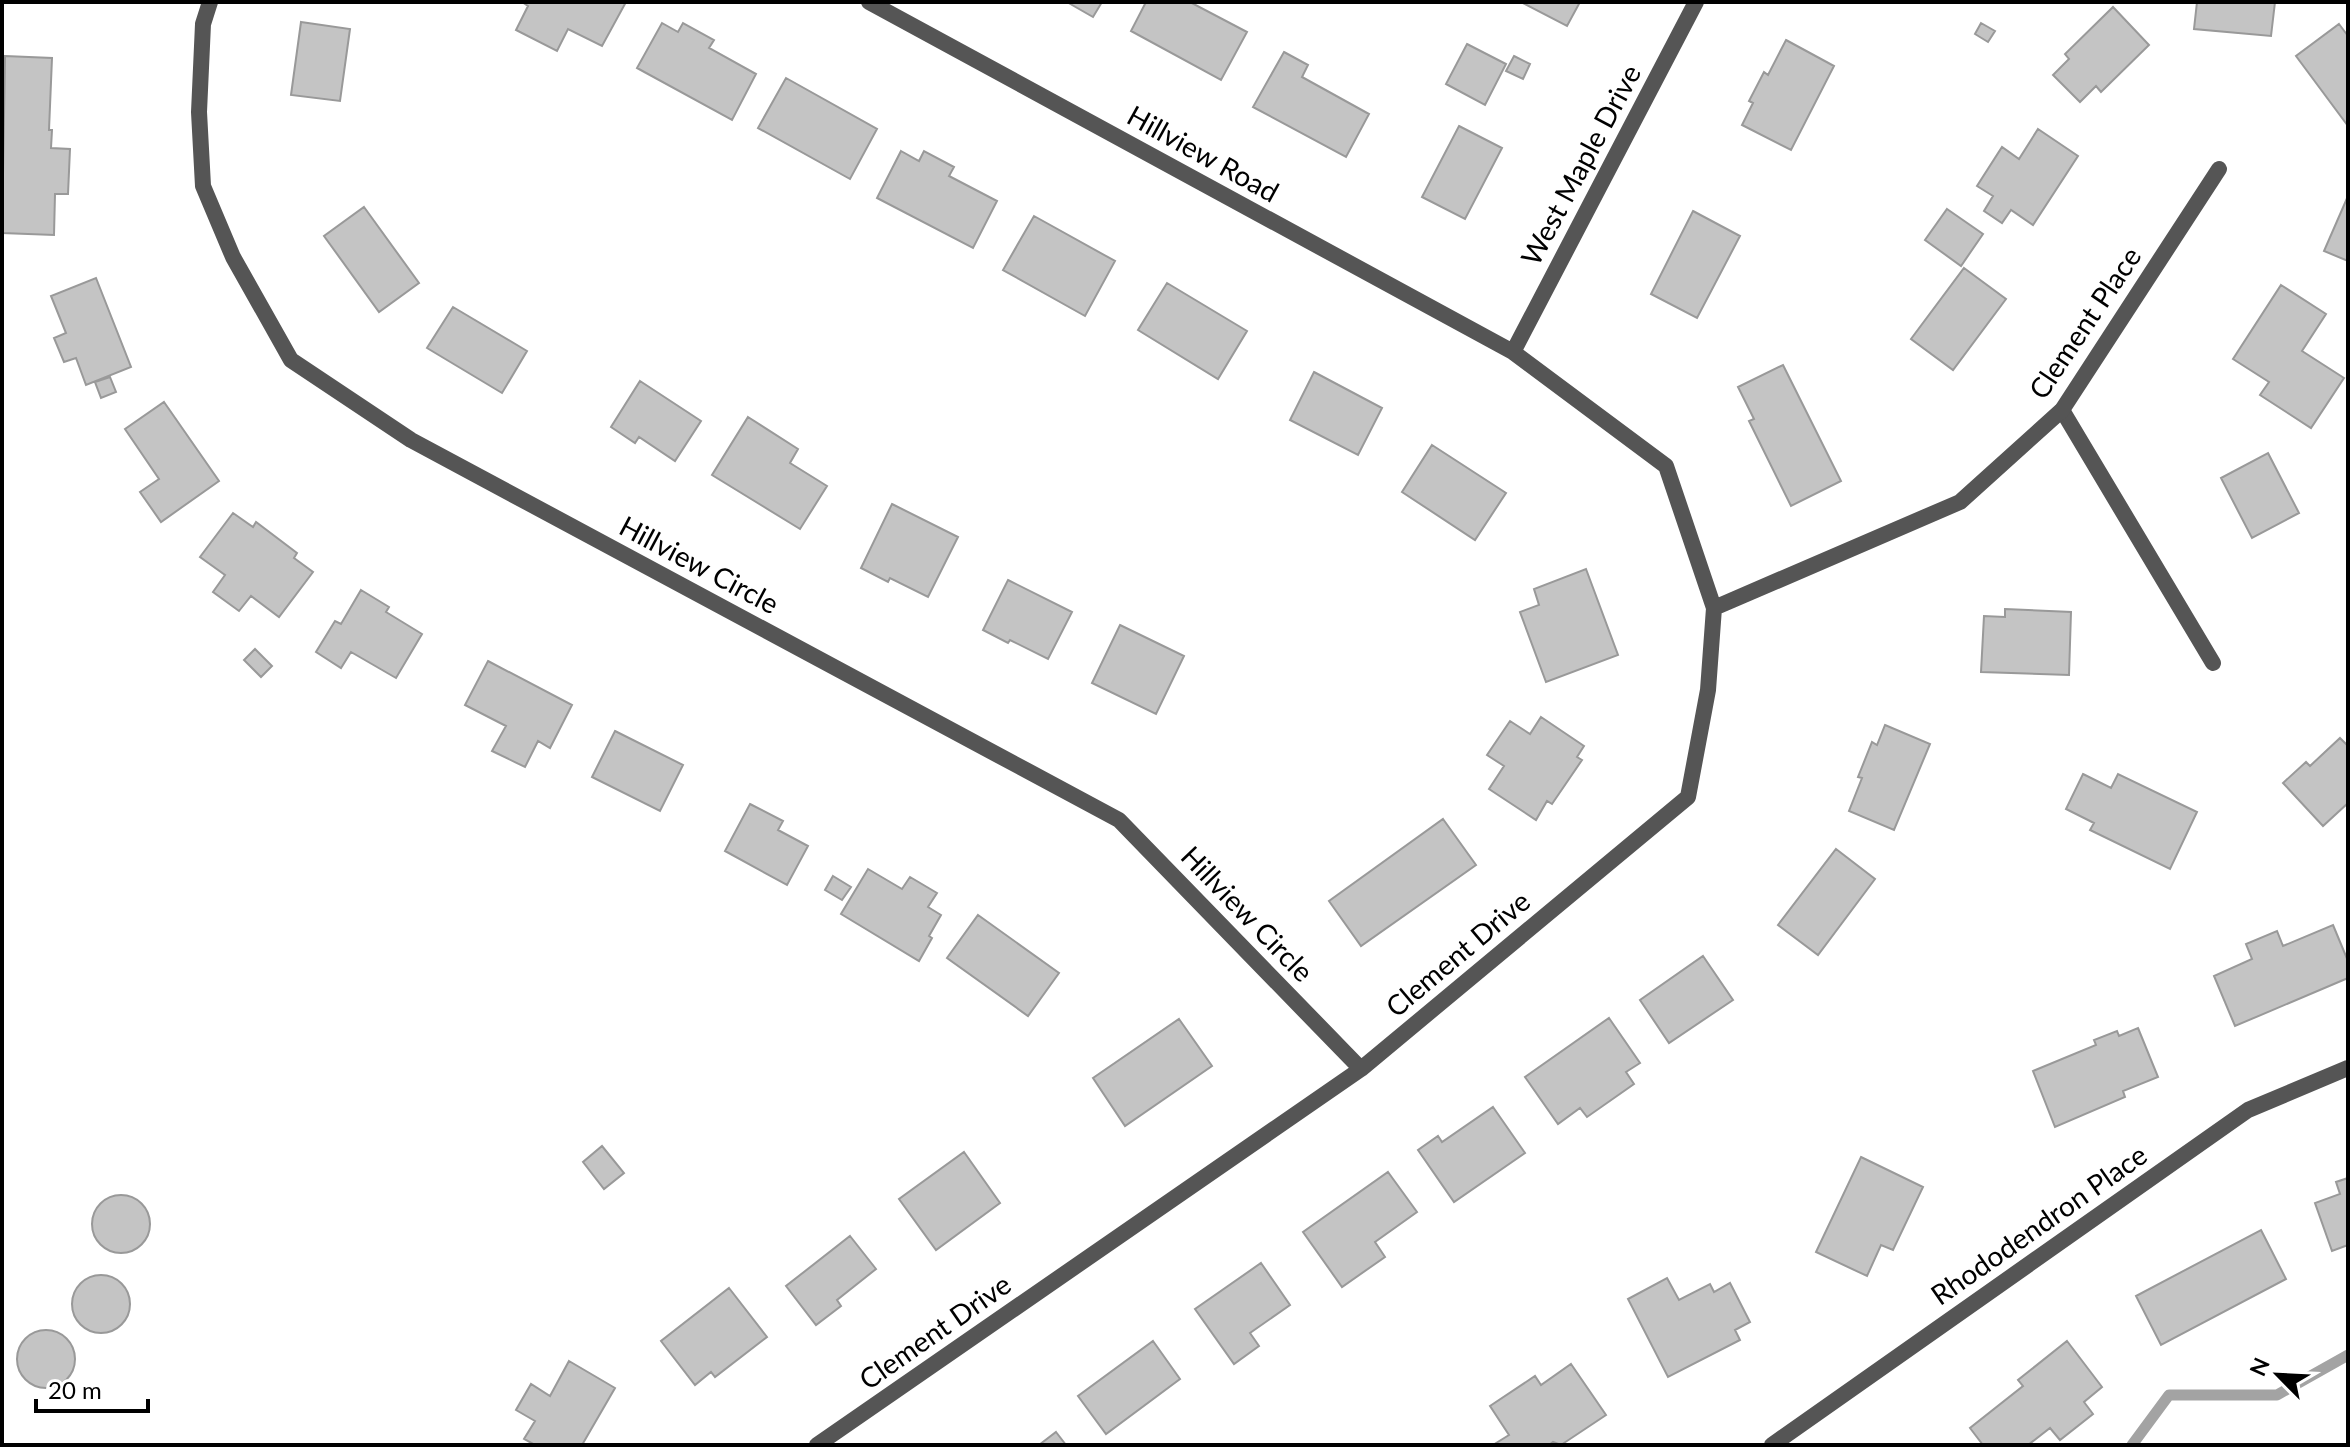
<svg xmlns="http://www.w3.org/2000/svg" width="2350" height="1447" font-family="Lato,sans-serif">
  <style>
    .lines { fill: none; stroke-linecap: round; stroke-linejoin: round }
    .stream { stroke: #a3a3a3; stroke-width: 11 }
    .building { fill: #c4c4c4; stroke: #999; stroke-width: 2 }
    .lane { stroke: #555; stroke-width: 16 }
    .street { stroke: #555; stroke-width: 16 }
    .labels { text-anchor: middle; stroke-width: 6; stroke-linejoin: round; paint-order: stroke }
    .street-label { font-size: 28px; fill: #000; stroke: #fff }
  </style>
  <rect width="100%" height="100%" fill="#fff"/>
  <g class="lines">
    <!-- stream -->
    <path class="stream" d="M2132,1445L2169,1395H2277L2348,1355"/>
  </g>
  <!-- building -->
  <path class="building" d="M626,2L602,46L568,29L557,51L516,30L528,6L522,2Z
    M1067,2H1102L1093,17Z
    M1146,2H1190L1247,32L1221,80L1131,31Z
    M1521,2H1580L1567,26Z
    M2197,2H2275L2271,36L2194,29Z
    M2113,7L2149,45L2101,92L2096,86L2080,102L2053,75L2069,59L2065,54Z
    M301,22L350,29L340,101L291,95Z
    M662,23L678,32L683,23L714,40L709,48L756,74L732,120L637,68Z
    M1981,23L1995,31L1988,42L1975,34Z
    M2339,24L2348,36V126L2296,56Z
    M1786,40L1834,66L1791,150L1742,125L1753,103L1749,101L1764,72L1768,75Z
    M1467,44L1506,64L1485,105L1446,84Z
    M1284,52L1308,65L1302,77L1369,114L1346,157L1253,107Z
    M5,56L52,58L49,130H52L51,148L70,149L68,194H55L54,235L2,233Z
    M1514,56L1530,64L1523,79L1506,71Z
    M786,78L877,129L850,179L758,128Z
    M1459,126L1502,148L1465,219L1422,197Z
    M2038,129L2078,156L2033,225L2011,210L2002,223L1984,211L1993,196L1977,186L2002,147L2019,159Z
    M901,151L919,161L924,151L954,167L949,176L997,201L973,248L877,198Z
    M2348,196V261L2324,251Z
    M364,207L419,283L379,312L324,236Z
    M1947,209L1983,234L1961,266L1925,240Z
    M1693,211L1740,236L1697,318L1651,294Z
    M1034,216L1115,261L1085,316L1003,270Z
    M1964,268L2006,299L1953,370L1911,339Z
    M96,278L131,367L86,385L76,358L64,362L54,338L66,333L51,296Z
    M1167,283L1247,331L1218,379L1138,330Z
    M2281,285L2326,314L2302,351L2344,378L2311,428L2260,395L2269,382L2233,359Z
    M453,307L527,351L502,393L427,348Z
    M1783,365L1841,481L1791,506L1749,421L1754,419L1738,387Z
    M1314,372L1382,408L1358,455L1290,420Z
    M110,377L116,392L101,398L95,382Z
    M640,381L701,421L675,461L639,437L635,443L611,427Z
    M164,402L219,481L161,522L140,492L159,479L125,429Z
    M748,417L798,449L790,463L827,486L800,529L712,475Z
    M1432,445L1506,493L1475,540L1402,492Z
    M2268,453L2299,513L2252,538L2221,478Z
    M892,504L958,537L928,597L890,578L888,582L861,568Z
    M233,513L253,527L256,522L297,553L294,558L313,572L279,617L251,596L239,611L213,592L225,575L200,557Z
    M1586,569L1618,655L1546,682L1520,612L1539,605L1534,589Z
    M1008,580L1072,612L1048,659L1010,640L1008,643L983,630Z
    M361,590L389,607L386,612L422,634L396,678L351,652L341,668L316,652L335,621L341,624Z
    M2005,609L2071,612L2069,675L1981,672L1984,616L2005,617Z
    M1120,625L1184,656L1156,714L1092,683Z
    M255,649L272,666L261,677L244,660Z
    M488,661L572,705L550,748L538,741L525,767L492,751L506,726L465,705Z
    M1541,717L1584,746L1577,757L1582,760L1552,804L1547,801L1536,820L1489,789L1504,766L1487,755L1510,721L1530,734Z
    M1885,725L1930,744L1894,830L1849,811L1862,778L1858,777L1872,742L1877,745Z
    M615,731L683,765L660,811L592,777Z
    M2340,738L2348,746V803L2323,826L2283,783L2306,762L2310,766Z
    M2083,774L2111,788L2118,774L2197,812L2170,869L2090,830L2094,823L2066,809Z
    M750,804L783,821L778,830L808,846L787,885L725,851Z
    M1443,819L1476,865L1361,946L1329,901Z
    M1836,849L1875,879L1818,955L1778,925Z
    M868,869L902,889L910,877L937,893L928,907L941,915L929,936L932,938L919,961L841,914Z
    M833,876L851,887L842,900L825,890Z
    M978,915L1059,973L1028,1016L947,958Z
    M2333,925L2348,961V978L2235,1026L2214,976L2252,959L2246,944L2277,931L2283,946Z
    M1703,956L1733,1000L1669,1043L1640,1000Z
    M1609,1018L1640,1063L1626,1072L1634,1084L1587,1117L1580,1108L1558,1124L1525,1077Z
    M1179,1019L1212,1066L1125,1126L1093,1078Z
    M2138,1028L2158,1077L2123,1091L2125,1097L2055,1127L2033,1071L2096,1045L2094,1040L2117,1031L2119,1036Z
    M1493,1107L1525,1153L1454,1202L1418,1150L1438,1136L1442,1142Z
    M602,1146L624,1173L604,1189L583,1162Z
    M964,1152L1000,1203L936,1250L899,1199Z
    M1861,1157L1923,1187L1893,1250L1881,1245L1867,1276L1816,1252Z
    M1388,1172L1417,1212L1375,1242L1385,1257L1342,1287L1303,1232Z
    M2348,1178V1245L2332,1251L2315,1203L2340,1194L2336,1182Z
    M92 1224a29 29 0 1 1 58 0a29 29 0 1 1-58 0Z
    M2261,1230L2286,1279L2161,1345L2136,1296Z
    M850,1236L876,1269L837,1300L841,1306L816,1325L786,1286Z
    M1261,1263L1290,1305L1250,1333L1259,1346L1234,1364L1195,1309Z
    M72 1304a29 29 0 1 1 58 0a29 29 0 1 1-58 0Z
    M1667,1278L1679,1300L1710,1284L1714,1292L1730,1283L1750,1322L1735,1330L1740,1340L1668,1377L1628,1299Z
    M729,1288L767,1337L715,1377L711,1372L695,1385L661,1341Z
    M17 1359a29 29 0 1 1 58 0a29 29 0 1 1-58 0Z
    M1153,1341L1180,1379L1106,1434L1078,1396Z
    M2067,1341L2102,1387L2084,1402L2093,1414L2060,1440L2050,1428L2028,1445H1983L1970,1428L2023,1386L2018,1380Z
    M569,1361L615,1388L582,1445H535L524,1439L535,1421L516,1410L531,1384L550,1396Z
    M1571,1364L1606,1415L1561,1445L1553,1442L1549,1445H1493L1509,1435L1490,1406L1535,1376L1541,1385Z
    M1056,1432L1066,1445H1039Z"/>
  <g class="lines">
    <!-- lane -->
    <path class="lane" d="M2062,410L2213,663"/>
    <!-- street -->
    <path class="street" d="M210,2L203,24L199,112L203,186L233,257L291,360L411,440L1119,820L1361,1069
      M1513,352L1696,2
      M1714,608L1960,502L2062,410L2219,169
      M817,1445L1361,1069L1688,797L1708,690L1714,608L1666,466L1513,352L869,2
      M1772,1445L2248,1110L2348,1068"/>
  </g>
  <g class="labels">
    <!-- street labels -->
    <g class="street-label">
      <text transform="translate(1203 154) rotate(29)" y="10">Hillview Road</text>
      <text transform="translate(1581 165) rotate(-62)" y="10">West Maple Drive</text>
      <text transform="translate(2085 323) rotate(-56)" y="10">Clement Place</text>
      <text transform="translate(699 565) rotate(28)" y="10">Hillview Circle</text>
      <text transform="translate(1247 914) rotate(46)" y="10">Hillview Circle</text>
      <text transform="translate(1458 954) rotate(-40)" y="10">Clement Drive</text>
      <text transform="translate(2039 1225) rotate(-35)" y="10">Rhododendron Place</text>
      <text transform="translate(935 1332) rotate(-35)" y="10">Clement Drive</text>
    </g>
  </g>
  <!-- border -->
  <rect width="2350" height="1447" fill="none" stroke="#000000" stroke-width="8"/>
  <!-- north arrow -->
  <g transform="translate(2278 1375) rotate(294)" stroke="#ffffff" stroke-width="6" paint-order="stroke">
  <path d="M0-6L14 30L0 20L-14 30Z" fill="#000000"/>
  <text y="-12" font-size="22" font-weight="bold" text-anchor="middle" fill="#000000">N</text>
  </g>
  <!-- scale -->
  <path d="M36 1399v12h112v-12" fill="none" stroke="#000000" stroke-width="4"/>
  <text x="48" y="1399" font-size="24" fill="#000000" stroke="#ffffff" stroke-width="6" paint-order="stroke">20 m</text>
</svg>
